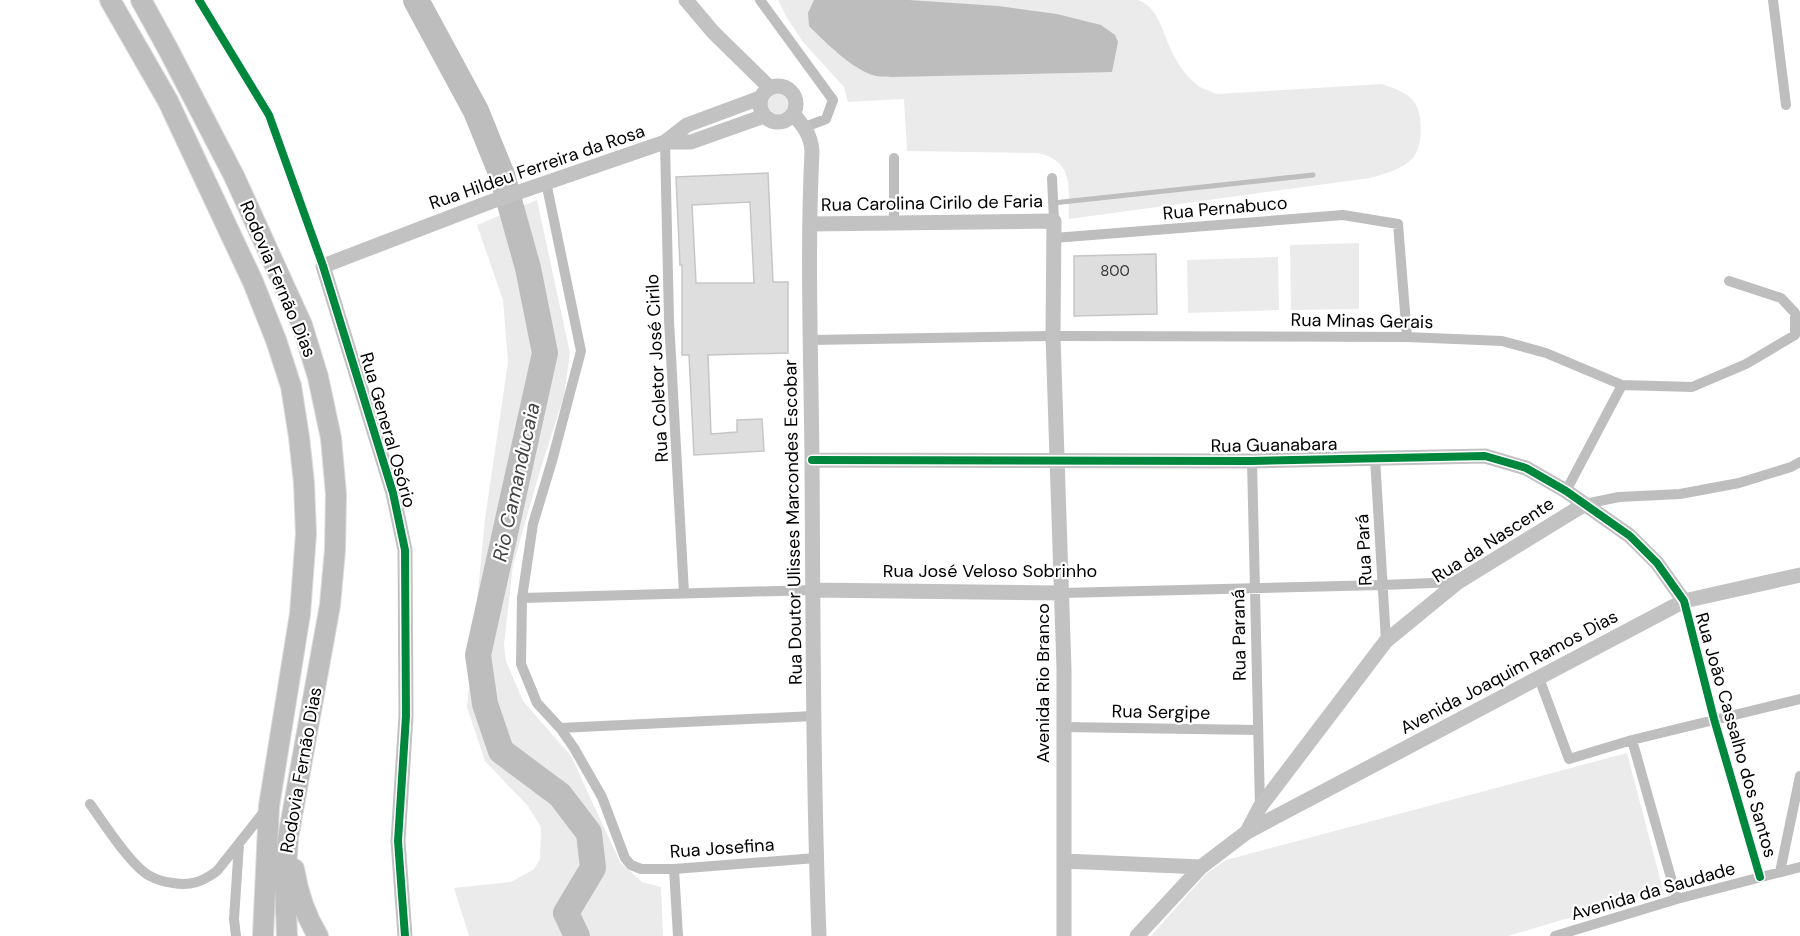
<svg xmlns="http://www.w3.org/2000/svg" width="1800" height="936" font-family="'DM Sans',sans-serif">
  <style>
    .green { fill: #ebebeb }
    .water { fill: #bdbdbd }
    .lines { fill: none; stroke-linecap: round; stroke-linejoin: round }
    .river { stroke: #bdbdbd; stroke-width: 26 }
    .building { fill: #dedede; stroke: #c6c6c6; stroke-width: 1.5; fill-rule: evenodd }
    .highway-casing { stroke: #dbdbdb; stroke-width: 22 }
    .lane { stroke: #bebebe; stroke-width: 5 }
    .street { stroke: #bebebe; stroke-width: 10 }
    .secondary { stroke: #c2c2c2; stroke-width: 15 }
    .highway { stroke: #bebebe; stroke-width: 20 }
    .cycleway-casing { stroke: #fff; stroke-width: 11 }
    .cycleway { stroke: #00873e; stroke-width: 8 }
    .labels { text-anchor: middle; stroke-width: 4.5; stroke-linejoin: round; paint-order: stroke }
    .number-label { font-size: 15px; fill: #383838 }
    .street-label { font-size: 18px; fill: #000; stroke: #fff }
    .water-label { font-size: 20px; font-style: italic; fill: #424242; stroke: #fff }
  </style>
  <rect width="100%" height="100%" fill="#fff"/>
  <!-- green -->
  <path class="green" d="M778,0H1138C1160,8 1163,35 1173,54C1179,65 1186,76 1196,84C1201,89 1210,91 1217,94L1382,84C1393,88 1408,92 1415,103C1423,116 1423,145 1413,158C1403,169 1384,174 1370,178L1069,219C1068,187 1075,162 1038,153L907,151L904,99L848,102L844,87L803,42L787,18Z
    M766 103a12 12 0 1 1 24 0a12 12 0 1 1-24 0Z
    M537,200L570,353L564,396L539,474L513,565L504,645L506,661L523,701L571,756L620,862L642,882L661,887L663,936H469L454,888L511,882L534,869L540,859L541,827L528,806L485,761L467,707L485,519L508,362L503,300L477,225Z
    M1359,243V309L1291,310L1290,245Z
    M1278,257L1279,310L1188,313L1187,260Z
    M1627,753L1663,890L1508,936H1151L1206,874L1226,860Z"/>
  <!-- water -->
  <path class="water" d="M814,0H909L998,6L1057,14L1101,25L1115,35L1118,42L1112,72L891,77C886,76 881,77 876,76C854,71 825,42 809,26L808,13Z"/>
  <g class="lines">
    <!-- river -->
    <path class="river" d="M416,0L476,111L502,175L528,268L545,353L478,655L485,704L501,751L560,795L589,833L593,868L566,913L577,936"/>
  </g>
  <!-- building -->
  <path class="building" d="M768,173L773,282H788V353L708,355L711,434L737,432V420L762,419L764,451L694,455L689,355H682V265H680L676,177ZM750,202L754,283H696L692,205Z
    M1156,254L1157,314L1074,316V256Z"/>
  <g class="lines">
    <defs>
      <path id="highway" d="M110,0L168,101L253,282L276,340L291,386L299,437L304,483L306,534L300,614L269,806L263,936
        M141,0L168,49L234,176L302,325L318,377L331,438L336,494L335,550L330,605L288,838L285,884L287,936
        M294,869C298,893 305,915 318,936"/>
    </defs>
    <!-- highway casing -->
    <use href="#highway" class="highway-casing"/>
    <!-- lane -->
    <path class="lane" d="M1053,203L1313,175"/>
    <!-- street -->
    <path class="street" d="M199,0L269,115L323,266
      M760,0L833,100L826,119L805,127
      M1773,0L1786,105
      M665,142L669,320L684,593
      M1052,178L1054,221
      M546,182L581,351L552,461L533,524L522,598L521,664L537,703L560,728L574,748L602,797L625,858L631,865L641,869H674L816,858
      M894,224V158
      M1054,238L1343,215L1398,224L1407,337
      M811,340L1053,336L1407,337L1502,341L1546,353L1622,385L1692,387L1746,364L1795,335V313L1781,298L1729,281
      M1375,458L1386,641
      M1252,461L1260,807
      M1566,491L1622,385
      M1585,504L1619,497L1680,494L1739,483L1791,467L1800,462
      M1062,593L1382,585L1458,582
      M522,598L813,590
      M1684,601L1714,719L1760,877
      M1539,678L1569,759L1632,740L1800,699
      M1063,727L1258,730
      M560,728L814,716
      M1632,740L1677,899
      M90,804C104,823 131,866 150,876C157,880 165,882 173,883C191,886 202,882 217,871L267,808
      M674,869L678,936
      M1780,872L1800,776
      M236,936L234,919L239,844
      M1555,936L1677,899L1800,867"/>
    <!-- secondary -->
    <path class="secondary" d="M686,0L713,32L769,87
      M760 104a18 18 0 1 1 36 0a18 18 0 1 1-36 0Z
      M793,114C803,125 811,135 812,151C807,253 811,357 812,459C813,618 813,777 819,936
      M665,142H691L764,116
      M810,224L1054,221L1053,336L1064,669V936
      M812,460L1252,461L1485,456L1526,468L1566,491L1630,536L1657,563L1684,601
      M813,590L1062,593
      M1247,832L1684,601L1800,575
      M1064,861L1201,867
      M405,936L398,841L406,716L405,550L393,493L323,266L490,202L665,142L687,125L760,98
      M1137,936L1201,867L1247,832L1260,807L1386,641L1458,582L1585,504"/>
    <!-- highway -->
    <use href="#highway" class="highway"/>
    <defs>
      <path id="cycleway" d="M199,0L269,115L323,266L393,493L405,550L406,716L398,841L405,936
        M812,460L1252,461L1485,456L1526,468L1566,491L1630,536L1657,563L1684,601L1714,719L1760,877"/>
    </defs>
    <!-- cycleway casing -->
    <use href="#cycleway" class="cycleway-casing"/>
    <!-- cycleway -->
    <use href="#cycleway" class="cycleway"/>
  </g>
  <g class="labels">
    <!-- number labels -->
    <g class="number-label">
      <text x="1115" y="276">800</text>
    </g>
    <!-- street labels -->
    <g class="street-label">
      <text transform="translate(537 167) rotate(-19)" y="6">Rua Hildeu Ferreira da Rosa</text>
      <text transform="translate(932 203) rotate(-1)" y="6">Rua Carolina Cirilo de Faria</text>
      <text transform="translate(1225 208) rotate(-5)" y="6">Rua Pernabuco</text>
      <text transform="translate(278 279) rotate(67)" y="6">Rodovia Fernão Dias</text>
      <text transform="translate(1362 321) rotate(1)" y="6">Rua Minas Gerais</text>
      <text transform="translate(657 368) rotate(-93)" y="6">Rua Coletor José Cirilo</text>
      <text transform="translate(388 430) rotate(74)" y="6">Rua General Osório</text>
      <text transform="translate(1274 445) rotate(-1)" y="6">Rua Guanabara</text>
      <text transform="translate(793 522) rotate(-91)" y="6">Rua Doutor Ulisses Marcondes Escobar</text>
      <text transform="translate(1493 540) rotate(-33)" y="6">Rua da Nascente</text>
      <text transform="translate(1364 550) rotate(-93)" y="6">Rua Pará</text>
      <text x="990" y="577">Rua José Veloso Sobrinho</text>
      <text transform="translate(1239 635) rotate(-91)" y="6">Rua Paraná</text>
      <text transform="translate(1509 672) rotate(-28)" y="6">Avenida Joaquim Ramos Dias</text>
      <text transform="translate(1043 683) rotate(-90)" y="6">Avenida Rio Branco</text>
      <text transform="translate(1161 712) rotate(1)" y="6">Rua Sergipe</text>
      <text transform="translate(1736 735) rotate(74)" y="6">Rua João Cassalho dos Santos</text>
      <text transform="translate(301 770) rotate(-80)" y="6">Rodovia Fernão Dias</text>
      <text transform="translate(722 848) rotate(-4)" y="6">Rua Josefina</text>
      <text transform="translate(1653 891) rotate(-16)" y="6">Avenida da Saudade</text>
    </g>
    <!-- water labels -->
    <g class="water-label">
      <text transform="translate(516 482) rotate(-78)" y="7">Rio Camanducaia</text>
    </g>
  </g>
</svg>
